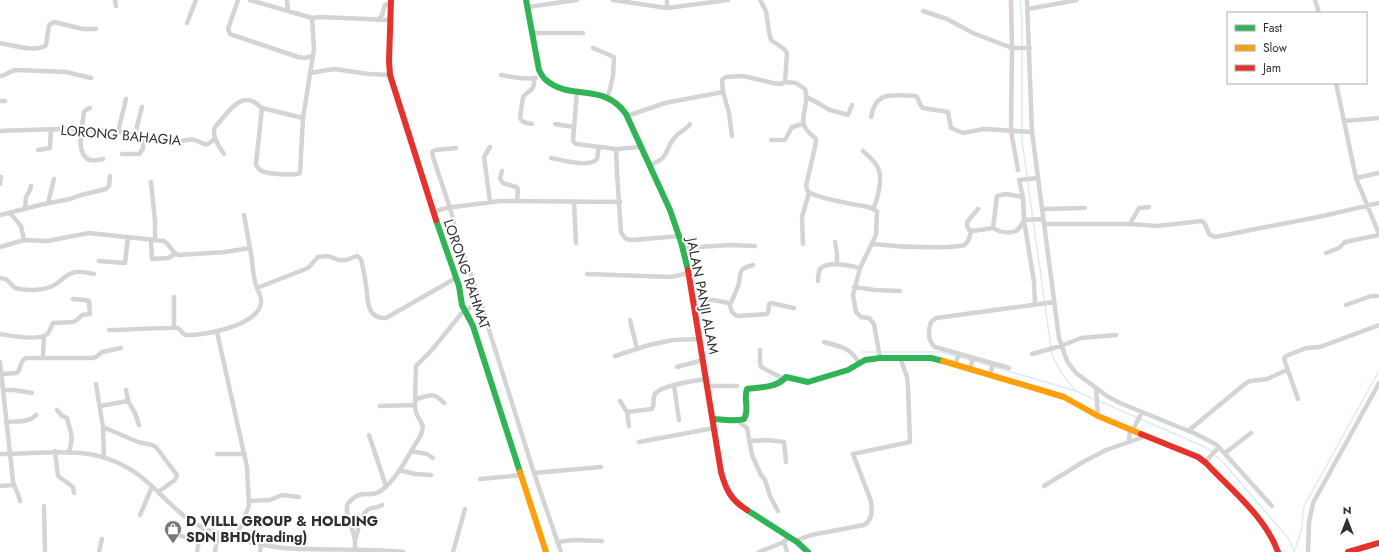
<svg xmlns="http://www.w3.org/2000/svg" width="1379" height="552" font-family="Jost,sans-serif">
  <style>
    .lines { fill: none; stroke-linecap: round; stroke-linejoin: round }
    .stream { stroke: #d7eef4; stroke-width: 1.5 }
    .street { stroke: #d4d4d4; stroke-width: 4.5 }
    .fast { stroke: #30b455; stroke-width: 6 }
    .slow { stroke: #ff9f0a; stroke-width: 6 }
    .jam { stroke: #e5322d; stroke-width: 6 }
    .labels { text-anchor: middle; stroke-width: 4; stroke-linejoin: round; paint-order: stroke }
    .street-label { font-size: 14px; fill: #2f2f2f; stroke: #fff }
    .poi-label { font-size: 14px; font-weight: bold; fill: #2f2f2f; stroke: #fff; text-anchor: start }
  </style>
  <rect width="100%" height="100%" fill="#fff"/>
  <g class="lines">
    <!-- stream -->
    <path class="stream" d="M1020,0L1022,19V46
      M1022,50V141L1052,355L1062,374L1076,391L1095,400
      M861,352H940L970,360
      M974,361L1076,391
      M1099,401L1205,447L1212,452
      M1214,455L1221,460L1289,539L1294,552
      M1294,552L1301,532L1304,506L1379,371"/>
    <!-- street -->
    <path class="street" d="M115,0L116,6
      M238,0L228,29L230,34L298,57L305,58L312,56
      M250,0L312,18L320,17L389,20
      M287,0L288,11
      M613,0L667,8L728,0
      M667,0V8
      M1011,0L1012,48L1011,131L1018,170
      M1027,0L1032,132L1059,338L1067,361L1076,373L1107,396L1120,403L1196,434L1217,445L1272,506
      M1315,0L1319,13
      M528,7L577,0
      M1028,9L1077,0
      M923,11L947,19L973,33L1012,48H1030
      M378,20L382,15L385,5L391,3
      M187,23L196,0
      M532,33H583
      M0,43C12,45 36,53 46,45L49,25L54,22L83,29H96
      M593,48L614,57L613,76L608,97
      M310,73L334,69L369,74L390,75
      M501,75C512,77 524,80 536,78
      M0,76C6,76 10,70 17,70L66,72L91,78
      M785,82L796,83L805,89C810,103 799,119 805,127C807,132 812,135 816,139L815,147L806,186L808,192C819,198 838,201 851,204C859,206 871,205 877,212L876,235L860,268L853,295L856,312L861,317L869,318L874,324L880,358
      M1336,83L1356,178L1379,234
      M577,90L573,141L576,144L616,149
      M723,92L729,113L732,136
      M807,97L830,110L848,115L852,105
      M0,101H5
      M90,108L86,110L84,112C83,124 74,155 90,160C94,161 99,160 103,159
      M627,116L665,103L723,92L722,80L726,77L743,76L773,83L781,84L785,82L787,53L784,49L771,40L769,32L766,11L760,0
      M871,117C876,90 893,95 915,96L917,97L921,106L923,108L948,112L951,128L963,133L984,129L1032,132
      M303,118L300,173C294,176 268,174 262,171C259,170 257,167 256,164L262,108L303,118L314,49L312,18
      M1344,121L1379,118
      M532,124C527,123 522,123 520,118L523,97C530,89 535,91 534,78
      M555,124L574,127
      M0,131C48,129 96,126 143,136C154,138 165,142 176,142C182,142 189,138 194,140C206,143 204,149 215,138
      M118,132L126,99
      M135,134L142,107
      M771,140H785L792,127L803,124
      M490,147L484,157L490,202
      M641,147L616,149L617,173L621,232C624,238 626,240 633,240L680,236
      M456,148L435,150L432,152L433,157L450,208L456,231L479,298L534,473L561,552
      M38,150L50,148L51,129
      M863,151C868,156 875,161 878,168C883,177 878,199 873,209
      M122,154H139L143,149V136
      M224,154C219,146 211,136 215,127C224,118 237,95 252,101C256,102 259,106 262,108
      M551,158C563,160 588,168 597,159L599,147
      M649,165C671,158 663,151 675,137C679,132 686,130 690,124
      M502,171L500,179L503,183L516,187L518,189L517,201
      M1356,178L1379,173
      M151,182L155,221V240
      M0,184L1,177
      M574,202L576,243
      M48,203L54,179
      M25,209L26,197L30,190L31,186
      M978,209L967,222V226L969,230L973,231L993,228C999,232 1009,234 1016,231C1020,229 1022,224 1024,220L1043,219
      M1042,209L1085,208
      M433,212L446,208L500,201L620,202
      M10,213L21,226L24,240
      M0,215L44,204L70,199L81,195L106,189L109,186L110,176
      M1044,224H1130L1139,208L1149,207
      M1130,224L1157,226L1202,221L1205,224L1209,234L1215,237L1323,216L1379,203
      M993,228L997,196L1006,194L1023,197
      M151,240L152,259L168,258L175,254
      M835,242L837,254V264
      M803,244L802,217L809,193
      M873,244C898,247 923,248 949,247C953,246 960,247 964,245C969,242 970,236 971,231
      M0,247L24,240L47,241L89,233L164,241C171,245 171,253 179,255L225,252L250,248L244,215
      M683,248L730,245L755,246
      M1326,253L1339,248L1345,242L1379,235
      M99,261L125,263L128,237
      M587,274L671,277L689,273
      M0,278L6,279L15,288C27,291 46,291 56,284C62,280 66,275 72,273C79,270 87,273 94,274
      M818,281C818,277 818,273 820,269C827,260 851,266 860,268
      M854,287L875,290L900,291
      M257,288L308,268L318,257L328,256L339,260H346L357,256L361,259C363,268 365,276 366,285C368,299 366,319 386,318L456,278
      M174,297V327
      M694,300H713L729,303L732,312L737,316L766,314L768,313L769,304L771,303L794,308
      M730,304C733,299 738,287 739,283C741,270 739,269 753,265
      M1035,304L1034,282L1024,220L1023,197L1019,180L1038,178
      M1346,305L1371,296H1379
      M630,320L637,349
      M109,330C118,330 175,327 178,328C181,330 182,333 185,335C203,336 258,326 261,303C262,298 259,293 257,288C252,276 253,261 250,248
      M217,332L247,467L249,506L236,538
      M0,334C9,336 41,341 47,334C50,332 51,326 53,323L73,322L77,320L82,315L90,314L89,301L85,300L73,299
      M824,342C841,347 850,347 859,363
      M760,350V362L761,367L784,379
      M1032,354L1061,346L1081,338L1116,335
      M615,356L649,345L673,340L700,339
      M43,357L44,336
      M0,362L13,481C14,488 19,493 20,501
      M956,362L959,354
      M677,367L703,360
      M970,368L973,358
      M1009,368L935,347C928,341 928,331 931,322L936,318L1054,302
      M1,374L17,373C22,368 19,361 26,358H92L96,357L102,352L121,348
      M990,375L993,364
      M96,384L103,427L104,458
      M674,385L679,420
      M708,386H737
      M1096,388L1098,416
      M3,390H14L32,393
      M1298,399L1284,359L1286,356L1306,348L1320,347L1379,325
      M415,400C428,395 434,391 444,403
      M128,401L135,413L139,425
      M620,401L627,412
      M100,406L128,401L126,390
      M380,406L415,405
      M57,410L62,416L67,418C71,435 74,434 69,452
      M738,421L747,428L752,455L761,475L765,480L770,496L778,511
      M6,422C16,421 29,423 36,415
      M629,426L627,412L652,409C655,405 652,399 655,394C661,385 695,381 706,379
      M103,427L138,442L152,445L156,447L177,475L175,480L158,492
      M1133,430L1142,412
      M1188,431L1246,383L1250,381L1267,379L1287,370
      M369,435L386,486
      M749,441L767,440L784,442L786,462
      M639,442L714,428
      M1129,442L1130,429
      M55,451L58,476L73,487L74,493
      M411,451L427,454L433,458
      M1225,453L1251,433
      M0,454C50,454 96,442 140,476C166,496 179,519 211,531C232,538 254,544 276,547C287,549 298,549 309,549C340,550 372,549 403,552
      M217,454H245
      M1205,462L1219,447
      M399,470L415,474L431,475
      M534,473L601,467
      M480,479L522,475
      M0,486L14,485
      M1044,486L1083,462L1106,450L1146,436
      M249,501L270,500L282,495L299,497
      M44,506L45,552
      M140,515L152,487
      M171,532L198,542
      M356,538C358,529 361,513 369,509C374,507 378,508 382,505
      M795,541L811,535L864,525C873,520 872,510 871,501L853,454L910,442L908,387L907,377L900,357
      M557,542L574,540L602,541
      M784,542L787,552
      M355,551V539L347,512V505C361,486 370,500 382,490C399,477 409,453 421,435L423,426L416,413L415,405L416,366L431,351L461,314L470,308L479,298
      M99,552L102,539
      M197,552L199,540L204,528
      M215,552L218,533
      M260,552L261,545
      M453,552L465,509
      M759,552L784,542L788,537
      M1308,552L1309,523L1313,503L1379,383"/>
    <!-- fast -->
    <path class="fast" d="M526,0L539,70C541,74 543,78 546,80C570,101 604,82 626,114L670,210L681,242L688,270
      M436,220L459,286L462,305L473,326L520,472
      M713,419C723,419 736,422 744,419C750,409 743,399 747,389C760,387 777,388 786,377L808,382L848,370L865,360L880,358H931L943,361
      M747,510L797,542L808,552"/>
    <!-- slow -->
    <path class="slow" d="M943,361L1064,397L1098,416L1141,434
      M520,472L546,552"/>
    <!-- jam -->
    <path class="jam" d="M391,0L389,61L390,75L436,220
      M688,270L721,472C726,490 731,500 747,510
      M1141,434L1198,457L1206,463C1231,490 1265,516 1278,552
      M1348,552L1379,543"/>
  </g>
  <!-- icons -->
  <defs>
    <symbol id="shop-pin" viewBox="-11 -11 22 30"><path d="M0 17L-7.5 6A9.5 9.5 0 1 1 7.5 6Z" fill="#787878" stroke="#fff"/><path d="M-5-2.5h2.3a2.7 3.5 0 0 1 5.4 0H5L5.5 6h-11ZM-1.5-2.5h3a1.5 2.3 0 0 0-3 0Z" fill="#fff"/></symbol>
  </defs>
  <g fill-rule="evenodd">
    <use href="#shop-pin" x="163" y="519" width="20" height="27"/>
  </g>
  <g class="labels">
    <!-- street labels -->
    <g class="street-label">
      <text transform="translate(121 135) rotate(5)" y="5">LORONG BAHAGIA</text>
      <text transform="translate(467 274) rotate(71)" y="5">LORONG RAHMAT</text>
      <text transform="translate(703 296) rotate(79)" y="5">JALAN PANJI ALAM</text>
    </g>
    <!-- poi labels -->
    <g class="poi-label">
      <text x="186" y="526">D VILLL GROUP &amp; HOLDING<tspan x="186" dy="16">SDN BHD(trading)</tspan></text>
    </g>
  </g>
  <!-- legend -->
  <rect x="1227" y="12" width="140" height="72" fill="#ffffff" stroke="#acacac"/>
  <rect x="1235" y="25" width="20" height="6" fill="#30b455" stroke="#acacac"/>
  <text x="1263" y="32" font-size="12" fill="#2f2f2f">Fast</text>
  <rect x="1235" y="45" width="20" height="6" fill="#ff9f0a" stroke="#acacac"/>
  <text x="1263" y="52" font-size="12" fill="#2f2f2f">Slow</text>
  <rect x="1235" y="65" width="20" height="6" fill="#e5322d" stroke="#acacac"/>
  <text x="1263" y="72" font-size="12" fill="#2f2f2f">Jam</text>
  <!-- north arrow -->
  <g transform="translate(1347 520)" stroke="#ffffff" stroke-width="3" paint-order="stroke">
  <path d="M0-3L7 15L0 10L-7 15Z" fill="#2f2f2f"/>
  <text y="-6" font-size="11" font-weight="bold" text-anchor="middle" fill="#2f2f2f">N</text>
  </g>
</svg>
